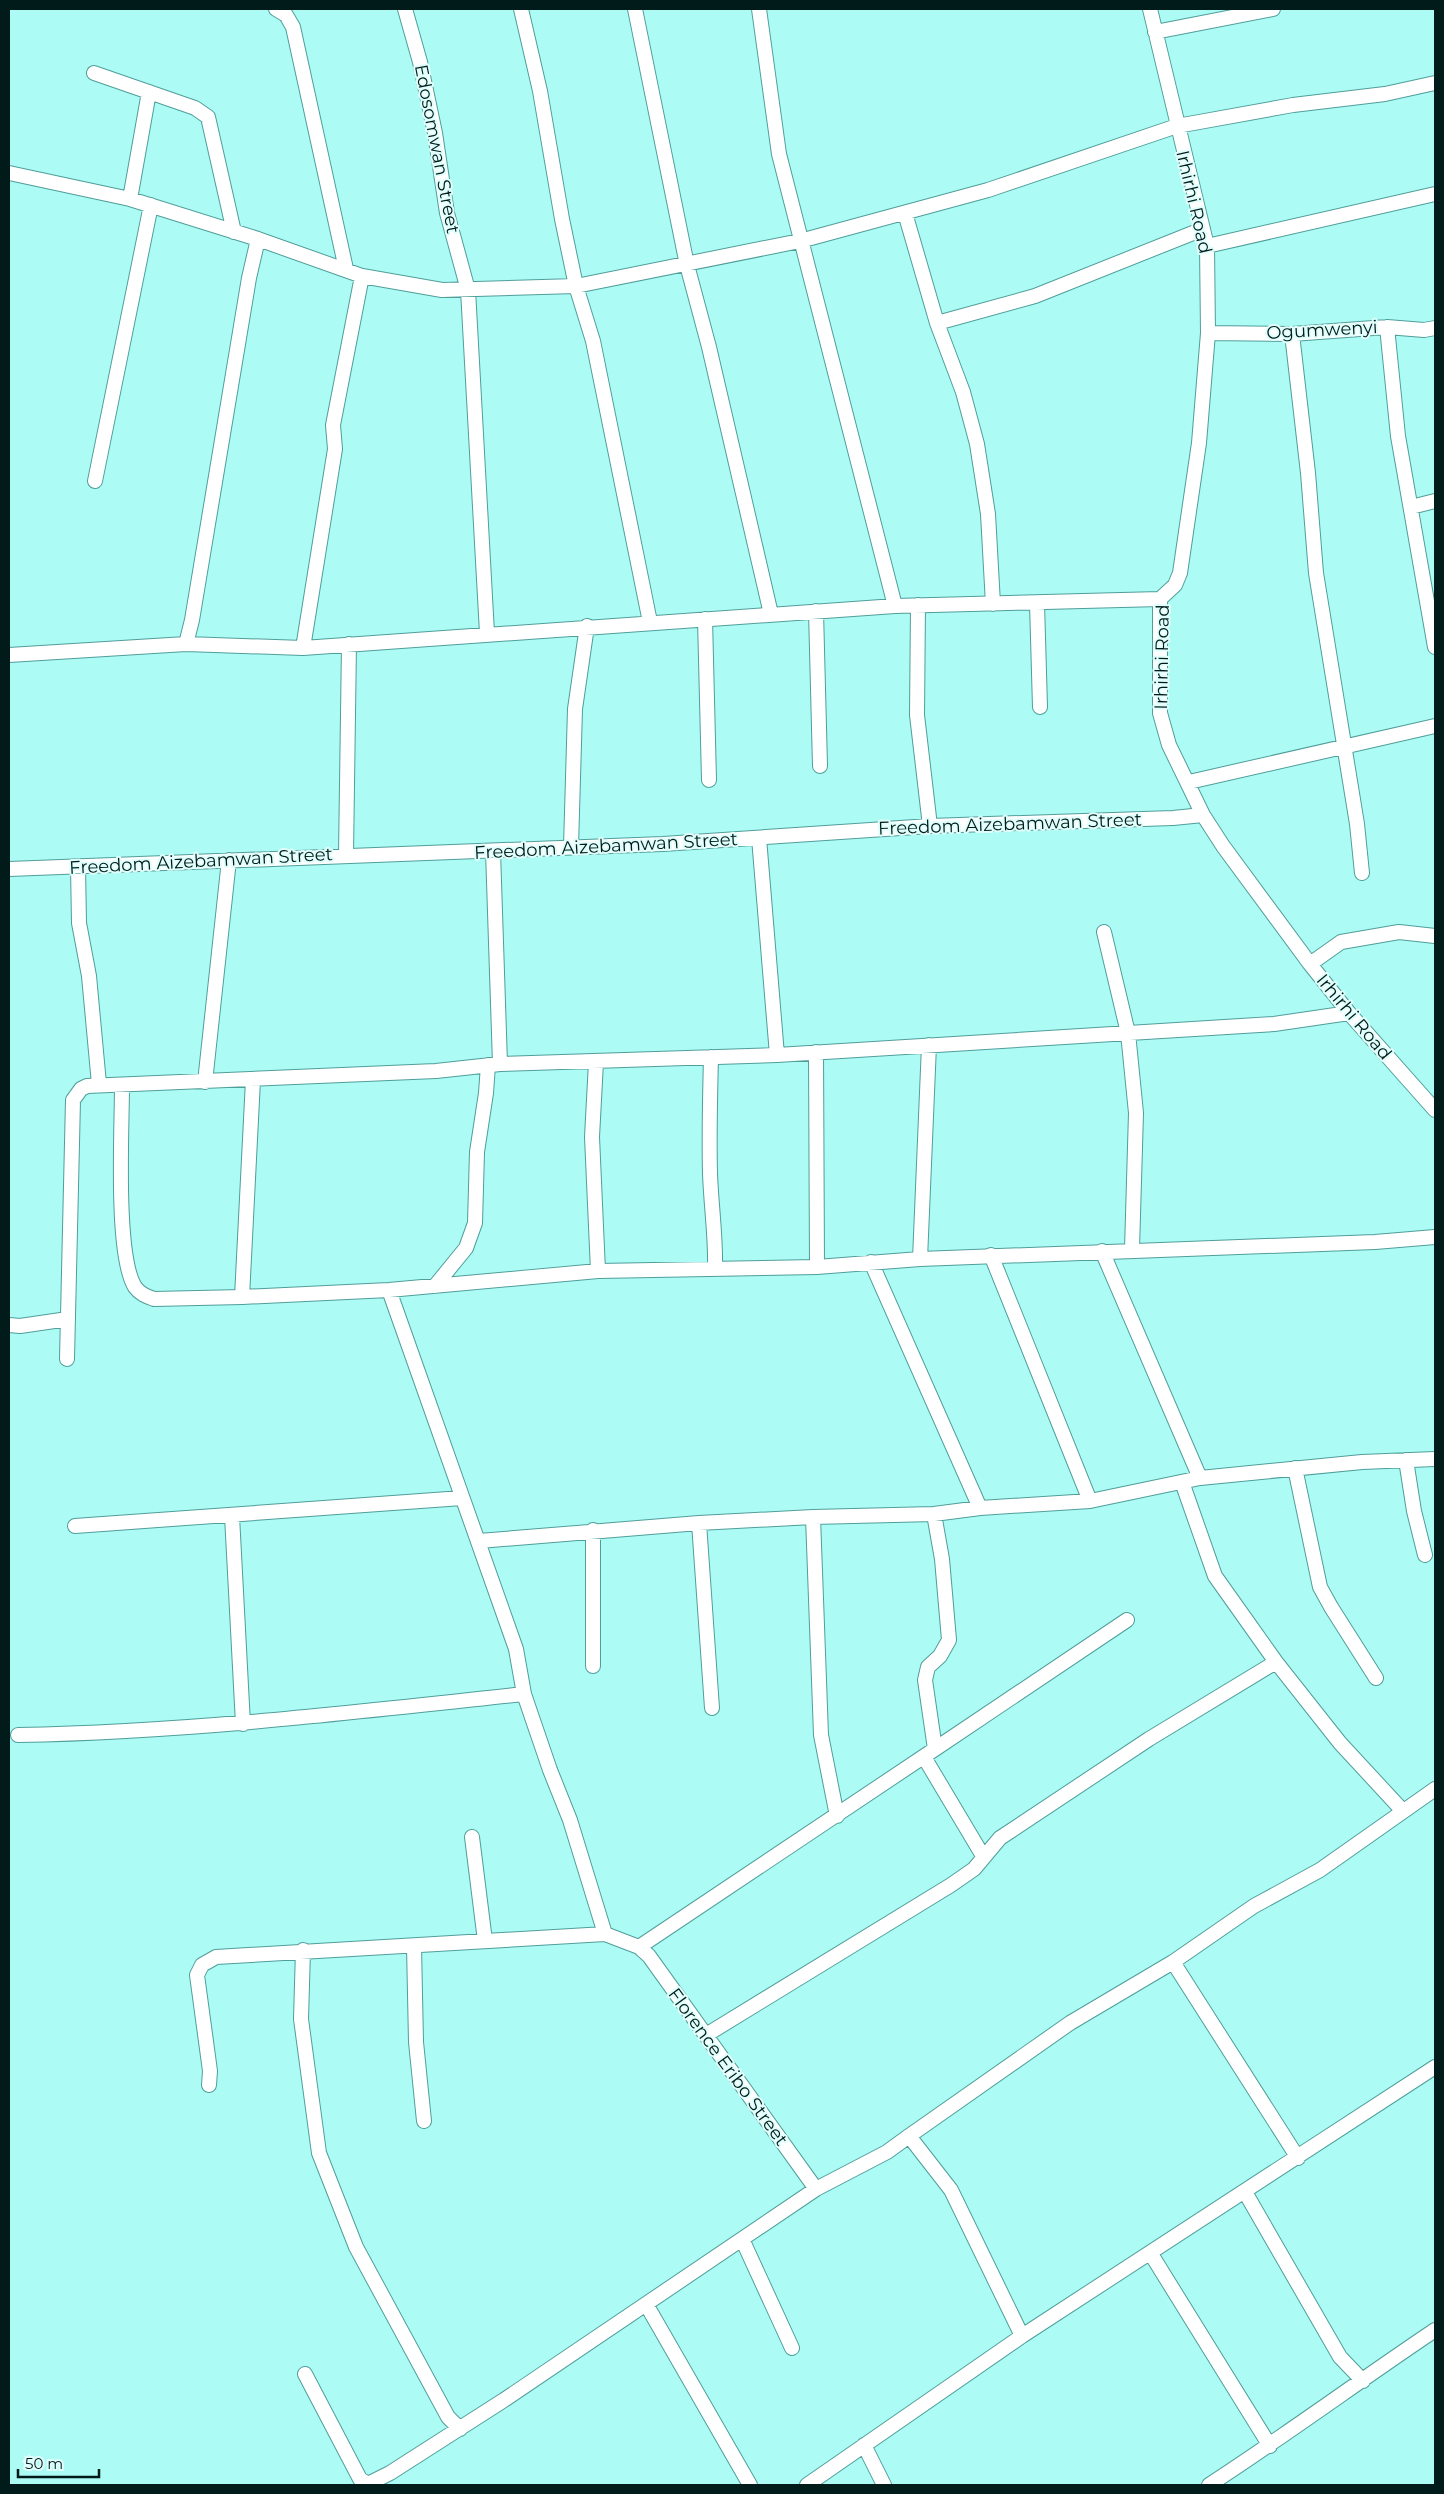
<svg xmlns="http://www.w3.org/2000/svg" width="1444" height="2494" font-family="Montserrat,sans-serif">
  <style>
    .lines { fill: none; stroke-linecap: round; stroke-linejoin: round }
    .minor-casing { stroke: #509e9a; stroke-width: 16 }
    .minor { stroke: #fff; stroke-width: 14 }
    .labels { text-anchor: middle; stroke-width: 4; stroke-linejoin: round; paint-order: stroke }
    .street-label { font-size: 18px; fill: #001b1a; stroke: #e0fefb }
  </style>
  <rect width="100%" height="100%" fill="#acfbf5"/>
  <g class="lines">
    <defs>
      <path id="minor" d="M276,9L286,15L293,27L346,269
        M405,9L420,62L435,133L447,213L468,290L487,633
        M521,9L540,91L562,219L576,286L593,341L650,622
        M635,9L687,265L709,347L771,614
        M759,9L779,154L895,606
        M1150,9L1207,246L1208,333L1199,443L1180,573L1175,585L1160,599V713L1169,745L1203,815L1223,846L1310,964L1349,1013L1435,1110
        M1155,32L1273,9
        M94,73L195,108L208,117L234,232
        M9,173L130,199L258,239L362,276L442,290L576,286L800,241L988,190L1177,126L1293,105L1385,94L1435,83
        M130,199L149,92
        M905,213L937,323L963,392L977,444L988,514L993,604
        M1207,246L1435,194
        M937,323L1035,296L1203,229
        M1387,327L1398,436L1435,647
        M1208,333L1292,334L1387,327L1424,330L1435,328
        M1292,334L1308,473L1316,573L1357,824L1362,873
        M95,481L151,205
        M1411,507L1435,501
        M1037,603L1040,707
        M918,605L917,715L930,826
        M816,611L820,766
        M705,619L709,780
        M186,644L192,620L249,278L258,239
        M303,648L335,449L333,425L362,276
        M9,655L186,644L303,648L895,606L1160,599
        M1189,782L1435,726
        M759,838L777,1055
        M571,847L575,709L587,626
        M493,851L500,1064
        M346,855L349,644
        M78,867L79,923L89,976L99,1084
        M9,869L663,844L930,826L1173,818L1203,815
        M1104,932L1128,1033L1136,1113L1132,1249
        M1310,964L1341,942L1399,932L1435,936
        M816,1052L817,1267
        M711,1057C710,1096 709,1134 710,1173C711,1205 716,1237 715,1269
        M596,1062L592,1137L598,1271
        M205,1082L229,860
        M122,1086C122,1128 115,1255 135,1287C140,1294 146,1296 154,1299L242,1297L389,1290L598,1271L817,1267L920,1259L1375,1242L1435,1237
        M1102,1251L1200,1478
        M991,1255L1090,1501
        M920,1259L929,1045
        M871,1262L980,1508
        M435,1286L466,1248L475,1223L477,1152L486,1093L488,1065
        M389,1290L516,1649L524,1694L550,1770L570,1820L605,1934L639,1947L649,1956L816,2189
        M242,1297L253,1080
        M9,1325L20,1326L68,1319
        M67,1359L73,1100L81,1089L87,1086L436,1071L500,1064L777,1055L1274,1024L1349,1013
        M1406,1460L1414,1511L1425,1555
        M1295,1468L1320,1587L1331,1607L1376,1678
        M1182,1482L1215,1576L1276,1662L1340,1743L1402,1810
        M232,1516L243,1724
        M813,1517L821,1735L837,1816
        M699,1523L712,1708
        M75,1526L462,1498
        M593,1530V1666
        M479,1541L699,1523L813,1517L934,1514L980,1508L1090,1501L1200,1478L1362,1462L1435,1459
        M18,1735C188,1732 356,1712 524,1694
        M935,1749L1127,1620
        M924,1757L983,1856
        M472,1837L485,1941
        M414,1946L416,2042L424,2121
        M639,1947L935,1749L925,1680L928,1667L940,1656L949,1640L942,1559L934,1514
        M303,1950L301,2019L319,2153L356,2247L448,2417L460,2429
        M1173,1962L1298,2158
        M706,2035L951,1885L974,1869L1000,1838L1149,1739L1276,1662
        M209,2085L210,2071L197,1975L202,1965L216,1957L605,1934
        M909,2136L1070,2023L1173,1962L1254,1906L1320,1870L1435,1789
        M1245,2192L1340,2357L1363,2381
        M742,2239L792,2348
        M1151,2254L1270,2446
        M646,2304L750,2485
        M305,2374L360,2479L368,2484L390,2473L504,2400L816,2189L887,2152L909,2136L951,2190L1022,2336
        M864,2445L884,2485
        M807,2485L1022,2336L1435,2067
        M1209,2485C1286,2435 1359,2381 1435,2330"/>
    </defs>
    <!-- minor casing -->
    <use href="#minor" class="minor-casing"/>
    <!-- minor -->
    <use href="#minor" class="minor"/>
  </g>
  <g class="labels">
    <!-- street labels -->
    <g class="street-label">
      <text transform="translate(437 149) rotate(79)" y="6">Edosomwan Street</text>
      <text transform="translate(1194 202) rotate(77)" y="6">Irhirhi Road</text>
      <text transform="translate(1322 330) rotate(-3)" y="6">Ogumwenyi</text>
      <text transform="translate(1162 657) rotate(-89)" y="6">Irhirhi Road</text>
      <text transform="translate(1010 824) rotate(-2)" y="6">Freedom Aizebamwan Street</text>
      <text transform="translate(606 846) rotate(-3)" y="6">Freedom Aizebamwan Street</text>
      <text transform="translate(201 861) rotate(-3)" y="6">Freedom Aizebamwan Street</text>
      <text transform="translate(1354 1017) rotate(50)" y="6">Irhirhi Road</text>
      <text transform="translate(728 2067) rotate(54)" y="6">Florence Eribo Street</text>
    </g>
  </g>
  <!-- border -->
  <rect width="1444" height="2494" fill="none" stroke="#001b1a" stroke-width="20"/>
  <!-- scale -->
  <path d="M18 2469v8h81v-8" fill="none" stroke="#001b1a" stroke-width="2.5"/>
  <text x="25" y="2469" font-size="15" fill="#001b1a" stroke="#e0fefb" stroke-width="4" paint-order="stroke">50 m</text>
</svg>
